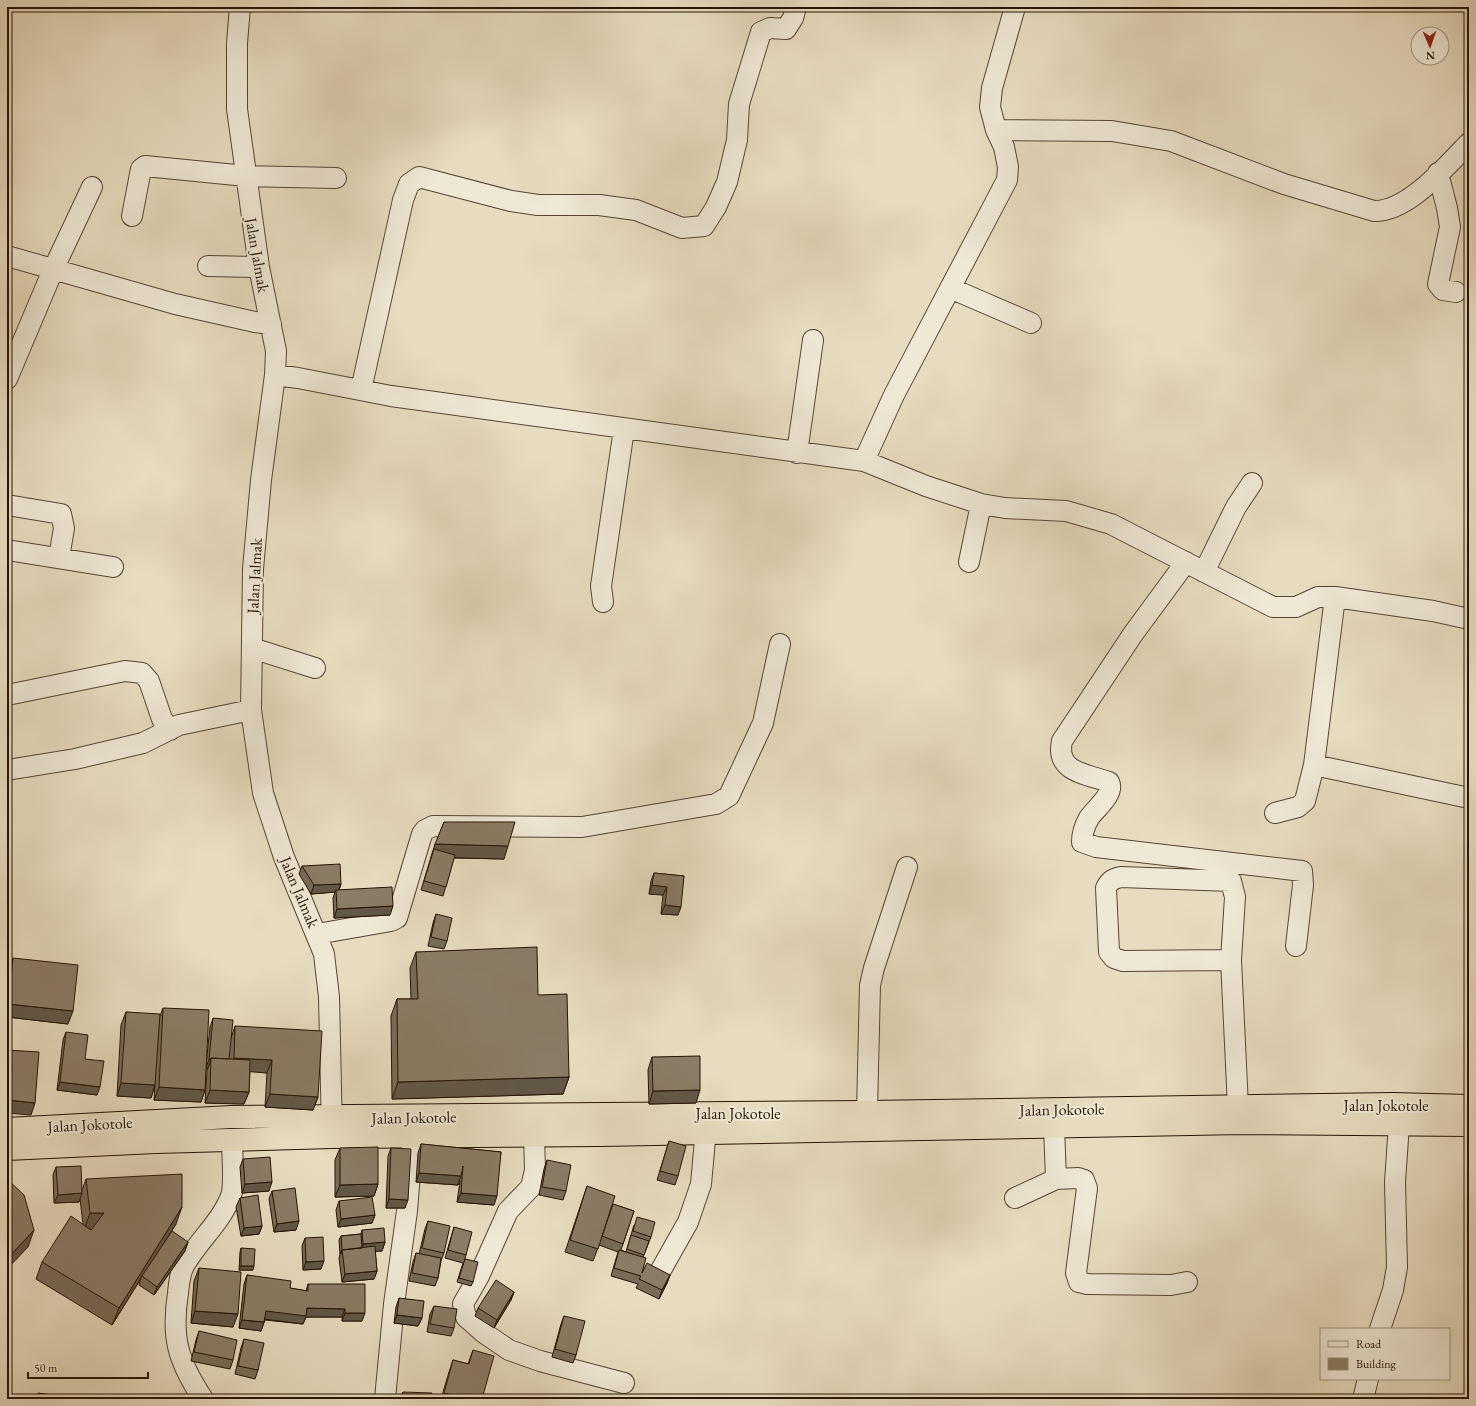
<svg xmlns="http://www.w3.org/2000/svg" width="1476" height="1406" font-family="'EB Garamond',serif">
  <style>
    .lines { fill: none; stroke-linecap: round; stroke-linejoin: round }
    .minor-casing { stroke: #564633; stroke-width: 22 }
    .highway-casing { stroke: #261404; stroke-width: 24 }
    .minor { stroke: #efe8d5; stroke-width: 20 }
    .highway { stroke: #e7dcbf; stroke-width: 22 }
    .wall { fill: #776b57; stroke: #261404 }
    .shaded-wall { fill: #615747; stroke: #261404 }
    .building { fill: #8a7c65; stroke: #261404 }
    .labels { text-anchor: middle; stroke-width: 4; stroke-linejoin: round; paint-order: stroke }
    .street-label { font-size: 16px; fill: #261404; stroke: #efe8d5 }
  </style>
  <rect width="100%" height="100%" fill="#e7dcbf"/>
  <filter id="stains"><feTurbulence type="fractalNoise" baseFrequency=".005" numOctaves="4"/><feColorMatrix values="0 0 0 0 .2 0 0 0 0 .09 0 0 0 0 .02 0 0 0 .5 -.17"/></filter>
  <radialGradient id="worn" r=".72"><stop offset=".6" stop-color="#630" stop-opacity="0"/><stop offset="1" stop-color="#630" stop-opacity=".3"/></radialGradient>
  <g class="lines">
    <defs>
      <path id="minor" d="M240,7L237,43V109L259,267L276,351L275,375L261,480L253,569L251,710L263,793L284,857L324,954L329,997L332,1133
        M996,130L1112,131L1171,141L1284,184L1374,211C1408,212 1446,166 1469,143
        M1438,173L1447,208L1450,227L1438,284L1443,290L1456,292
        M132,216L141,169L145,166L246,176L336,178
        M7,256L175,304L255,322L271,324
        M208,266L259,267
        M950,288L1031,323
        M275,375L298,378L391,396L864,461L926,486L981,504L1005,508L1066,511L1111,524L1273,607H1296L1318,597H1335L1433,611L1469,619
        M7,379L53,270L92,187
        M361,390L403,200L409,184L419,177L511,201L538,205H599L636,210L682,228L704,226L716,207L727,182L737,140L739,104L761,32L770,28L786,29L793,18L796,7
        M797,453L813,340
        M864,461L894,395L1007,180L1008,167L1004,147L996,130L990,107L992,88L1015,7
        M7,505L61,514L64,528L59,558
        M7,550L113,567
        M969,562L981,504
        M1186,562L1133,634L1062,741C1055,772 1086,774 1109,782C1115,794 1096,808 1089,818C1085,825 1082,834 1082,842L1096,847L1302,871L1303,885L1296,946
        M1204,572L1236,507L1252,483
        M1335,597L1314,765L1469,798
        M603,602L601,586L624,429
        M252,648L315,668
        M7,695L125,671L142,673L149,681L162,719L170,730
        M7,770L75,759L143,743L179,725L251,710
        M1275,813L1298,807L1305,801L1314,765
        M317,934L391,921L397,918L422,834L425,830L433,826L582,827L716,804L729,796L763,723L780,644
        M1231,960L1123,961L1114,958L1109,952L1106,888C1110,880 1113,879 1121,877L1231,881L1235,897L1231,960L1238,1107
        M867,1112L870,985L874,968L907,867
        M1054,1127L1056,1179L1078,1178L1084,1180L1087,1188L1076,1273L1079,1282L1087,1284L1171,1285L1187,1282
        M534,1135L535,1170L531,1187L508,1211L479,1276L463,1304L466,1317L484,1333L509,1350L540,1361L624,1383
        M1015,1198L1056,1179
        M661,1270L688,1222L701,1184L707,1118
        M1380,1329L1393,1290L1397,1267L1395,1182L1399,1124
        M203,1399C178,1361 171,1338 178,1293C179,1283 180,1272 185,1264C199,1240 221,1222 231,1196C235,1185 232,1154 232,1141
        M385,1399L394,1304L407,1211L413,1136
        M1363,1399L1368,1379"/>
      <path id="highway" d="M7,1129L231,1117L867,1112L1393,1104L1469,1106
        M7,1149L156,1142L332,1137L600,1135L1243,1123L1469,1125"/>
    </defs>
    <!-- minor casing -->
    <use href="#minor" class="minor-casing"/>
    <!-- highway casing -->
    <use href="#highway" class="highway-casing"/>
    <!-- minor -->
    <use href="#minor" class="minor"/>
    <!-- highway -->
    <use href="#highway" class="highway"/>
  </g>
  <!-- wall -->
  <path class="wall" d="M444,822L504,859L454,858L443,896L421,890L431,857Z
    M302,866L341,884L339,890L390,915L334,918L333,898L335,892L311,894L299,874Z
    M654,873L684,876L678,915L661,914L663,895L649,894L651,881Z
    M436,914L447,941L444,949L428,946L433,923Z
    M416,952L538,995L569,1077L563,1094L392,1099L391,1016L397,999H411L410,968Z
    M13,958L68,1024L7,1017V988L9,971Z
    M163,1008L206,1065L210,1027L213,1018L231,1038L235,1026L318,1097L313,1110L265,1107L267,1073L250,1071L249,1092L244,1104L205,1103L207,1070L208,1068H206L205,1090L201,1102L154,1100L155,1086L151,1098L117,1096L121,1025L126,1012L160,1016Z
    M66,1032L85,1059L97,1095L57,1090L63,1040Z
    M652,1057L696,1103L649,1104L648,1070Z
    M669,1141L678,1176L675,1185L657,1180Z
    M421,1144L501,1152L494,1205L457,1202L460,1181L458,1185L416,1182L418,1153Z
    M340,1148L378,1184L374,1196L335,1197V1160Z
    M391,1148L405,1208H386L388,1156Z
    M243,1159L269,1191L242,1193L240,1167Z
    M547,1160L566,1191L563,1200L539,1195L544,1169Z
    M56,1167L82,1190L86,1179L176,1224L157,1254L188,1242L185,1251L154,1295L139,1285L140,1280L112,1325L36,1279L42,1262L83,1224L80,1199L79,1202L54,1203L53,1175Z
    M587,1186L613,1204L634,1211L621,1250L626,1252L634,1225L651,1237L643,1257L642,1273L670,1275L667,1283L659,1299L636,1288L638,1284L611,1276L618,1252L599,1245L593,1261L565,1252Z
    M272,1191L296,1230L274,1232L269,1199Z
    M240,1198L262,1226L259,1234L241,1236L236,1207Z
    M339,1201L375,1215L372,1223L338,1227L336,1210Z
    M428,1221L444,1253L441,1261L438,1278L435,1286L409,1281L413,1262L416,1253L419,1254L425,1229Z
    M454,1227L466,1255L465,1259L473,1282L471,1286L457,1282L463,1263L445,1258Z
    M362,1230L385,1242L382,1251H375L377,1271L374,1279L342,1282L339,1258L340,1254L339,1240L341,1236L361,1234Z
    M305,1238L321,1269L303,1270L302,1246Z
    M241,1248L253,1270H239L240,1252Z
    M199,1268L233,1327L191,1323L194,1281Z
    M247,1275L290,1288L306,1291L308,1284L362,1321H342V1317H306L303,1324L265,1320L261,1331L239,1328L244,1284Z
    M514,1292L511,1300L494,1328L475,1316L478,1308Z
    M399,1298L422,1318L418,1326L394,1323L396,1307Z
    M434,1306L454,1328L451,1336L427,1332L430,1314Z
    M564,1316L576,1355L573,1363L552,1357L561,1324Z
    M199,1331L233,1360L230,1369L191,1361L196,1340Z
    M244,1339L258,1370L255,1379L235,1374L241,1348Z
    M473,1350L482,1399H441L449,1372L453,1360L468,1364Z
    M403,1392V1399H400Z"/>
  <!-- shaded-wall -->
  <path class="shaded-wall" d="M435,844L508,846L504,859L431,857Z
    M341,884L338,892L336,890L335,892L311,894L314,885Z
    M652,885L667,887L663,895L649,894Z
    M665,905L681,907L678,915L661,914Z
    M393,906L390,915L334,918L337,909Z
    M8,1004L73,1011L68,1024L7,1017V1008Z
    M234,1058L272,1060L267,1073L229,1070Z
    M209,1059H211L208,1068H206Z
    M569,1077L563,1094L392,1099L398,1082Z
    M60,1082L100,1087L97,1095L57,1090Z
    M121,1083L155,1085L151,1098L117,1096Z
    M159,1087L205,1090L201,1102L154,1100Z
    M210,1090L249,1092L244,1104L205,1103Z
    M700,1090L696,1103L649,1104L653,1091Z
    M270,1094L318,1097L313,1110L265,1107Z
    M7,1100L35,1103L31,1115L7,1113Z
    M419,1173L461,1176L458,1185L416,1182Z
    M272,1182L269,1191L242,1193L245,1184Z
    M378,1184L374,1196L335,1197L340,1185Z
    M82,1193L79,1202L54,1203L58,1195Z
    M461,1193L497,1196L494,1205L457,1202Z
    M389,1199L408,1200L405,1208H386Z
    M182,1207L176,1224L143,1277L142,1276L140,1280L112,1325L119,1308Z
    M90,1213H104L97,1229L84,1230Z
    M375,1215L372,1223L338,1227L341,1219Z
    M299,1221L296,1230L274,1232L277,1224Z
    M262,1226L259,1234L241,1236L244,1228Z
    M34,1230L28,1247L7,1269V1259Z
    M188,1242L185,1251L154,1295L157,1287Z
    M385,1242L382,1251L342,1254V1250L340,1254L342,1250L362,1248L363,1244Z
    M324,1261L321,1269L303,1270L306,1262Z
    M241,1266H254L253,1270H239Z
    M377,1271L374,1279L342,1282L345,1274Z
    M670,1275L667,1283L659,1299L662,1290Z
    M514,1292L511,1300L494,1328L497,1320Z
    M307,1308L345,1309L342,1317H306L303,1324L263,1319L266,1311Z
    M195,1311L238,1314L233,1327L191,1323Z
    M345,1313H365L362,1321H342Z
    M397,1315L422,1318L418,1326L394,1323Z
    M242,1320L264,1322L261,1331L239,1328Z"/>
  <!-- building -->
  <path class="building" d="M444,822H515L508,846L435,844Z
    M434,849L455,855L446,887L424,881Z
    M340,864L341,884L314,885L302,866Z
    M654,873L684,876L681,907L665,905L667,887L652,885Z
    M392,887L393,906L337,909L336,890Z
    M436,914L452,918L447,941L431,937Z
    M537,947L538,995L567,994L569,1077L398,1082L397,999H418L416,952Z
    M13,958L78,965L73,1011L8,1004Z
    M163,1008L209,1010L205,1090L159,1087Z
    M126,1012L160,1014L155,1085L121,1083Z
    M213,1018L233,1020L229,1059L211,1058V1059H209Z
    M235,1026L322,1031L318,1097L270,1094L272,1060L234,1058Z
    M66,1032L88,1035L85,1059L104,1061L100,1087L60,1082Z
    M7,1050L39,1052L35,1103L7,1100Z
    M700,1056V1090L653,1091L652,1057Z
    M211,1058L250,1060L249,1092L210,1090Z
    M669,1141L686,1146L678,1176L660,1171Z
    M421,1144L501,1152L497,1196L461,1193L463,1166L461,1176L419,1173Z
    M378,1147V1184L340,1185V1148Z
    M391,1148L411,1149L408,1200L389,1199Z
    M270,1157L272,1182L245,1184L243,1159Z
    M547,1160L571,1165L566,1191L542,1187Z
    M81,1166L82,1193L58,1195L56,1167Z
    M182,1174V1207L119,1308L42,1262L71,1216L91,1230L104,1213H90L86,1179Z
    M7,1179L24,1195L34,1230L7,1259Z
    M587,1186L615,1196L598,1249L570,1240Z
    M295,1188L299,1221L277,1224L272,1191Z
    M258,1195L262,1226L244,1228L240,1198Z
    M372,1197L375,1215L341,1219L339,1201Z
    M613,1204L634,1211L623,1244L602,1236Z
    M637,1217L655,1222L651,1237L633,1231Z
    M428,1221L450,1226L444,1253L422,1248Z
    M454,1227L472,1232L466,1255L448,1250Z
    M384,1228L385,1242L363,1244L362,1230Z
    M172,1231L188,1242L157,1287L142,1276Z
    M361,1234L362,1248L342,1250L341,1236Z
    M631,1235L649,1241L644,1255L627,1249Z
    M323,1237L324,1261L306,1262L305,1238Z
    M375,1246L377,1271L345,1274L342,1250Z
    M241,1248L255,1249L254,1266H241Z
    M619,1250L646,1258L642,1273L647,1263L670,1275L662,1290L639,1279L641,1276L614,1268Z
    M416,1253L441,1258L438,1278L412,1273Z
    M465,1259L478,1262L473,1282L459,1278Z
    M199,1268L241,1272L238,1314L195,1311Z
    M247,1275L291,1281L290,1288L308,1291V1284H365V1313H345V1309L307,1308L306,1316L266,1311L264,1322L242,1320Z
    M496,1280L514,1292L497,1320L478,1308Z
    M399,1298L424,1301L422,1318L397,1315Z
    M434,1306L457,1309L454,1328L430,1324Z
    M564,1316L585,1321L576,1355L555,1349Z
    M199,1331L237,1340L233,1360L194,1352Z
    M244,1339L264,1343L258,1370L238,1366Z
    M473,1350L494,1356L482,1399H466L444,1393L453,1360L469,1364Z
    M403,1392L432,1393L431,1399H403Z
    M38,1393L61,1396L106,1398V1399H37Z"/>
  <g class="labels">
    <!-- street labels -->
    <g class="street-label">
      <text transform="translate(258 255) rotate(80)" y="6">Jalan Jalmak</text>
      <text transform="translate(254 576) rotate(-87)" y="6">Jalan Jalmak</text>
      <text transform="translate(300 892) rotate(67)" y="6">Jalan Jalmak</text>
      <text x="1386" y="1111">Jalan Jokotole</text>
      <text transform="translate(1062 1109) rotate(-1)" y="6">Jalan Jokotole</text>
      <text x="738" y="1119">Jalan Jokotole</text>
      <text transform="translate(414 1117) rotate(-1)" y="6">Jalan Jokotole</text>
      <text transform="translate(90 1124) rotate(-3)" y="6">Jalan Jokotole</text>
    </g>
  </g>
  <!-- margin -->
  <rect width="1476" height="1406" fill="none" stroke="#e7dcbf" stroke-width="24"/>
  <rect x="8" y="8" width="1460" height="1390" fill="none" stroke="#261404" stroke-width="2"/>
  <rect x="12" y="12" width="1452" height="1382" fill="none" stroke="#261404"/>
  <!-- legend -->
  <rect x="1320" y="1328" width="130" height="52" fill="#efe8d5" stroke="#9f9381"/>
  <rect x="1328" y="1341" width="20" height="6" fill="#efe8d5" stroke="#9f9381"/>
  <text x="1356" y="1348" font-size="12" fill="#261404">Road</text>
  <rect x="1328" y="1358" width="20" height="12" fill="#8a7c65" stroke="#9f9381"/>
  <text x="1356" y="1368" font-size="12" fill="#261404">Building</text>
  <!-- north arrow -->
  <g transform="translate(1430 46) rotate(178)"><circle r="19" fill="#efe8d5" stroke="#9f9381"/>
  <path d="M0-3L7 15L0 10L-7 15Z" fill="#8f2418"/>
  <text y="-6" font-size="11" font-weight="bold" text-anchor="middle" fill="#261404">N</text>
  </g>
  <!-- scale -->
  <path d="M28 1372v6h120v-6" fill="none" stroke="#261404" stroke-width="2"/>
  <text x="34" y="1372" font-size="12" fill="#261404" stroke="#efe8d5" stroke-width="3" paint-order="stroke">50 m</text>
  <rect width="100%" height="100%" filter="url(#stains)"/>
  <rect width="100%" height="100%" fill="url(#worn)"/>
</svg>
